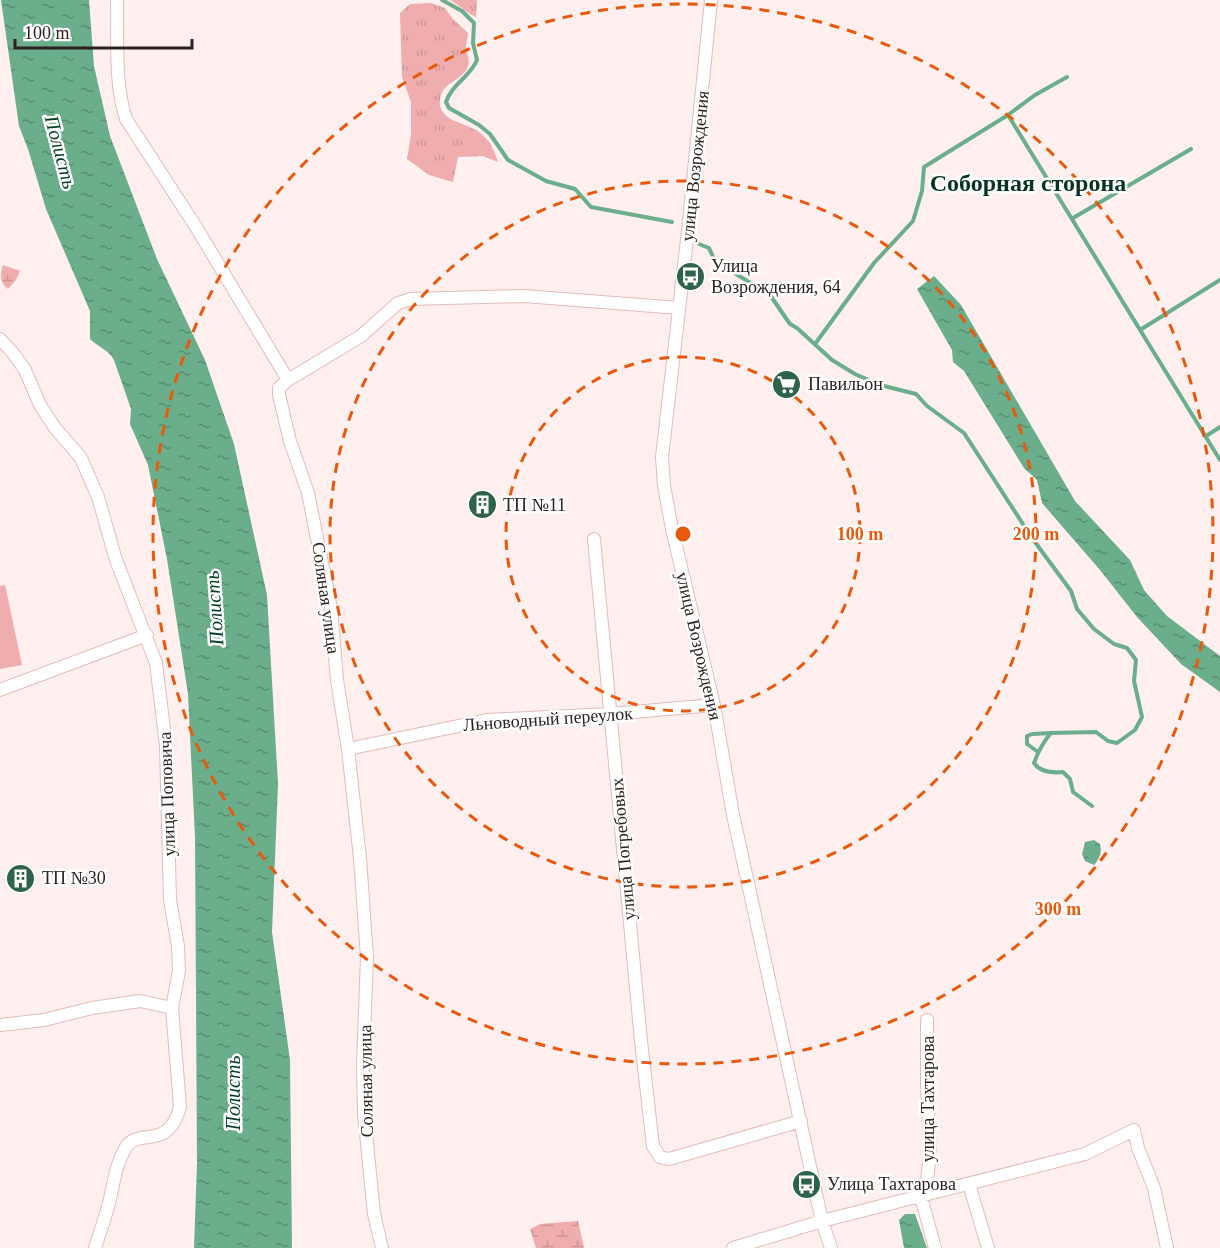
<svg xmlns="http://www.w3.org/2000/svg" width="1220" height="1248" font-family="'Times New Roman',serif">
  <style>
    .grass { fill: url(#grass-tufts) }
    .wetland { fill: url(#wetland-marsh) }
    .pitch { fill: #efaead }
    .water { fill: url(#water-ripples) }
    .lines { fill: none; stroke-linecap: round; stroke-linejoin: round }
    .stream { stroke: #6bae8b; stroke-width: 4 }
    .street-casing { stroke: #e2bcbb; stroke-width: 14 }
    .street { stroke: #fff; stroke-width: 12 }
    .ring { fill: none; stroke: #e8590c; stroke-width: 3; stroke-dasharray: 10 8 }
    .labels { text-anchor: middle; stroke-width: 5; stroke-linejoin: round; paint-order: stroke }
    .street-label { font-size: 18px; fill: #2f2121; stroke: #fff }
    .poi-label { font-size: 18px; fill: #2f2121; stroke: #fff; text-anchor: start }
    .water-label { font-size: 20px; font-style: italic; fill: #003b24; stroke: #fff }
    .district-label { font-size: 24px; font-weight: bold; fill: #063421; stroke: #fff }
    .centre { fill: #e8590c; stroke: #fff; stroke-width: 3 }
    .ring-label { font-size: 18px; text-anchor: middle; font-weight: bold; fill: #e8590c; stroke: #fff; stroke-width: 5; stroke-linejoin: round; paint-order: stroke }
  </style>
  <defs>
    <pattern id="grass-tufts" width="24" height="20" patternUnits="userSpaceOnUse" patternTransform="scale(1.5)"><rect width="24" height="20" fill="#efaead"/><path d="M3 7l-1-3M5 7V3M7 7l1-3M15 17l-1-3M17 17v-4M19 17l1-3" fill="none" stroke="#cd9595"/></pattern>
    <pattern id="wetland-marsh" width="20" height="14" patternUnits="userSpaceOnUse" patternTransform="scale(1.5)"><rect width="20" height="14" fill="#efaead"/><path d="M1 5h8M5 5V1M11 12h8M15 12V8" fill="none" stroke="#cd9595"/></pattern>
    <pattern id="water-ripples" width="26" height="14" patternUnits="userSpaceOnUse" patternTransform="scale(1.5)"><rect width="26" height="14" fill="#6bae8b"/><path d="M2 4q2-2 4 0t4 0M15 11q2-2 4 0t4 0" fill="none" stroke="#588d71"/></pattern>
  </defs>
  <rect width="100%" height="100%" fill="#ffefee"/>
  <!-- grass -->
  <path class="grass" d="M450,0H477L476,17C468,14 459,5 450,0Z
    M431,3L445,8L452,18L468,33C468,37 466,42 466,47C467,55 471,61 467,69C460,81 442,83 440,99C437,122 466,122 479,132C490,140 494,150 498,162L483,156L458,157L453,182L429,175L407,159L411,135V102L402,77L400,13L410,4Z"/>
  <!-- wetland -->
  <path class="wetland" d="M3,265L20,271L16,280L8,289C0,283 0,275 3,265Z
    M578,1221L584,1248H536L530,1229L540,1224Z"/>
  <!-- pitch -->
  <path class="pitch" d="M5,585L22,665L0,669V586Z"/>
  <!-- water -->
  <path class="water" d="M1,0H89L94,66L110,136L157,259L205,360L234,444L267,595L278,784L272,932L290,1060L292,1248H194L197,1163L195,837L188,694L167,559L148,465L130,424L131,409L114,360C109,350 98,347 90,339V311L46,209L28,149L19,126Z
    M934,276L961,305L1075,501L1130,560L1144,590L1167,616L1220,656V692L1181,664L1137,617L1100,570L1042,503L1037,480L1024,468L964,371L953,362L952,350L917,289Z
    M1094,840L1100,844C1102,853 1100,858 1094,865L1085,861L1082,854L1085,842Z
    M905,1214H915L927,1248H904L899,1220Z"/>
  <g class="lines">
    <!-- stream -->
    <path class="stream" d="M442,0L462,11L474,23L473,43L477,60C470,77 452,84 446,102L449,108L479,125L490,134L508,160L546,181L575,189L591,207L672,222
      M1008,115L1220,460
      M1073,218L1191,149
      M699,244L709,248L715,261L770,295L790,324L797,328L832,360L855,374L880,385L916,394L927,406L964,433L1032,538L1071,591L1077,609L1094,629L1114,644L1127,648L1136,660L1134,681L1142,717L1135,730L1117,743L1108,741L1096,732L1051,733C1043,742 1038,752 1034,763C1041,773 1053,773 1063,772L1070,779L1073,792L1092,806
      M1140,330L1220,280
      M815,344L874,263L913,221L922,191L924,167L1008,115L1035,95L1067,77
      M1206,436L1220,427
      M1038,752L1027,744V736L1032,734L1051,733"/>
    <defs>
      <path id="street" d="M117,0C118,39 114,82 126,119L196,227L288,380L279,388V395L290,441L308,493L331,608L337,680L348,749L360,858L367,957L363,1064L364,1113L374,1214L382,1248
        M711,0L688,231L662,457L664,486L672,529L714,705L733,815L822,1221L831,1248
        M0,339L13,353L25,370L40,405L55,428L81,458L98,497L116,560L156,663L166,746L170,900L178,946L179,971L172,1008L180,1107C168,1152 139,1127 126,1147C116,1164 114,1181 110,1199C106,1216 100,1232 95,1248
        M288,380L361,336L398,303L411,299L524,296L679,308
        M594,539L641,1041L653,1146L660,1157L669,1159L801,1121
        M0,690L147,635
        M348,749L487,720L610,714L714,705
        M927,1020V1085L930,1148L927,1183L921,1197L935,1248
        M0,1025L44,1020L92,1008L140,1001L172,1008
        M969,1184L988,1248
        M733,1248L822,1221L1085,1154L1134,1130L1138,1148L1154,1188L1167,1248"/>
    </defs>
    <!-- street casing -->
    <use href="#street" class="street-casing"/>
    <!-- street -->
    <use href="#street" class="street"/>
  </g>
  <!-- distance rings -->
  <g class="ring">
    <circle cx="683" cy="534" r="177"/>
    <circle cx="683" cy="534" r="353"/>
    <circle cx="683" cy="534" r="530"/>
  </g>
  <!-- icons -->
  <defs>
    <symbol id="bus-disc" viewBox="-11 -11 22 22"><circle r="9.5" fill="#2d6349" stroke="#fff"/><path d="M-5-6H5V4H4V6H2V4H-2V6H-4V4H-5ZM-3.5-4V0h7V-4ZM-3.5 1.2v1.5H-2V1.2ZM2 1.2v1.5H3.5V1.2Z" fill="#fff"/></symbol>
    <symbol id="supermarket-disc" viewBox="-11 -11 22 22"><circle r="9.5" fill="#2d6349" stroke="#fff"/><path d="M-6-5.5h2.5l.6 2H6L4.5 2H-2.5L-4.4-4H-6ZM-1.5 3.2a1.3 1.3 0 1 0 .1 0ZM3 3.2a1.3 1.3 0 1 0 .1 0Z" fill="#fff"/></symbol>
    <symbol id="building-disc" viewBox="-11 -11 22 22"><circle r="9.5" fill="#2d6349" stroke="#fff"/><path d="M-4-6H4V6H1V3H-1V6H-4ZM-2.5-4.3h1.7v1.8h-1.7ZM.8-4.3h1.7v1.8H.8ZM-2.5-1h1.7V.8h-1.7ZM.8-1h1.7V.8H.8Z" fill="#fff"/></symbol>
  </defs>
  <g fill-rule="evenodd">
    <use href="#bus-disc" x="674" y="260" width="33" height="33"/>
    <use href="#supermarket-disc" x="770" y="368" width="33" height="33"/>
    <use href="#building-disc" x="466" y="488" width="33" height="33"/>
    <use href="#building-disc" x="4" y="862" width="33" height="33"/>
    <use href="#bus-disc" x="790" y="1168" width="33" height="33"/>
  </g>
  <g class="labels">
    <!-- street labels -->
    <g class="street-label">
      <text transform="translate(695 166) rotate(-84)" y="6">улица Возрождения</text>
      <text transform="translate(326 598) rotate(82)" y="6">Соляная улица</text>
      <text transform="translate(699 646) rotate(77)" y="6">улица Возрождения</text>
      <text transform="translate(548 719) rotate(-4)" y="6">Льноводный переулок</text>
      <text transform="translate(167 794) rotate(-92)" y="6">улица Поповича</text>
      <text transform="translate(623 849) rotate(-95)" y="6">улица Погребовых</text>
      <text transform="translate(366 1081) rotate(-91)" y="6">Соляная улица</text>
      <text transform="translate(928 1099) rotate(-90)" y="6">улица Тахтарова</text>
    </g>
    <!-- poi labels -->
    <g class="poi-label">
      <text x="711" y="272">Улица<tspan x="711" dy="21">Возрождения, 64</tspan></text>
      <text x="808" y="390">Павильон</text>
      <text x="503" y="511">ТП №11</text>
      <text x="42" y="884">ТП №30</text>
      <text x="827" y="1190">Улица Тахтарова</text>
    </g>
    <!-- water labels -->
    <g class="water-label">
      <text transform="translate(61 152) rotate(75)" y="7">Полисть</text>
      <text transform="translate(214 608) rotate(-94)" y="7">Полисть</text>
      <text transform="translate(233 1093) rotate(-90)" y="7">Полисть</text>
    </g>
    <!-- district labels -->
    <g class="district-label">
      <text x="1028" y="191">Соборная сторона</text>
    </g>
  </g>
  <circle cx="683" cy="534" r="9" class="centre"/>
  <g class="ring-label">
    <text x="860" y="540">100 m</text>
    <text x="1036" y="540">200 m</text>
    <text x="1058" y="915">300 m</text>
  </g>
  <!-- scale -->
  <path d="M15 39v9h177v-9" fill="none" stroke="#2f2121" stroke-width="3"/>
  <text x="24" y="39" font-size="18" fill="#2f2121" stroke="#ffffff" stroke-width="4.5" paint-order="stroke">100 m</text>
</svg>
